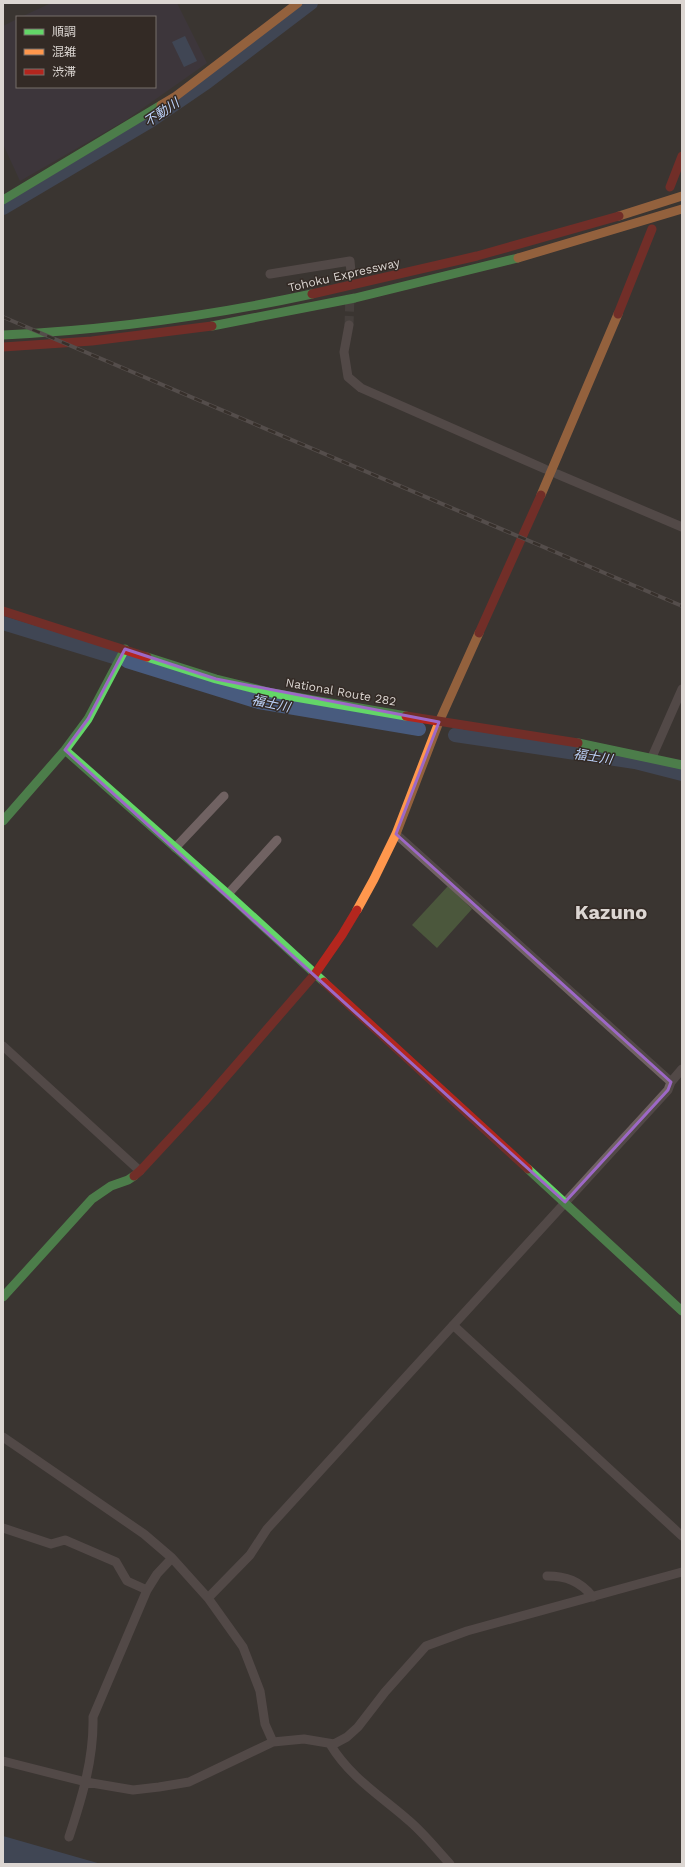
<svg xmlns="http://www.w3.org/2000/svg" width="685" height="1867" font-family="'Work Sans','Noto Sans JP',sans-serif">
  <style>
    .education { fill: #403948 }
    .green { fill: #4b573c }
    .water { fill: #485b7e }
    .lines { fill: none; stroke-linecap: round; stroke-linejoin: round }
    .river { stroke: #485b7e; stroke-width: 14 }
    .street-tunnel { stroke: #524d4a; stroke-width: 9; stroke-dasharray: 9 4.5; stroke-linecap: butt }
    .street { stroke: #706262; stroke-width: 9 }
    .fast { stroke: #63d668; stroke-width: 9 }
    .slow { stroke: #ff974d; stroke-width: 9 }
    .jam { stroke: #b3261e; stroke-width: 9 }
    .rail-casing { stroke: #746c6a; stroke-width: 4 }
    .rail { stroke: #332a25; stroke-width: 2.5; stroke-dasharray: 8; stroke-linecap: butt }
    .marked { fill: none; stroke: #9d68c6; stroke-width: 3; stroke-linejoin: round }
    .labels { text-anchor: middle; stroke-width: 3; stroke-linejoin: round; paint-order: stroke }
    .street-label { font-size: 12px; fill: #dcd6d2; stroke: #332a25 }
    .water-label { font-size: 13px; font-style: italic; fill: #bcd2f9; stroke: #332a25 }
    .town-label { font-size: 20px; font-weight: bold; fill: #dcd6d2; stroke: #332a25 }
  </style>
  <rect width="100%" height="100%" fill="#3a3532"/>
  <!-- education -->
  <path class="education" d="M51,3H177L207,63L126,120L20,181L3,144V26L17,19V87H155V17H21Z"/>
  <!-- green -->
  <path class="green" d="M448,886L472,909L437,948L412,925Z"/>
  <!-- water -->
  <path class="water" d="M185,36L197,61L184,67L172,42Z
    M3,1836L101,1864H3Z"/>
  <g class="lines">
    <!-- river -->
    <path class="river" d="M3,208L150,121L207,82L311,3
      M3,623L114,657
      M127,661L259,702L419,729
      M455,735L635,762L682,774"/>
    <!-- street-tunnel -->
    <path class="street-tunnel" d="M349,325L350,295"/>
    <!-- street -->
    <path class="street" d="M270,274L350,261L351,272
      M349,325L344,352L348,377L361,388L545,469
      M557,474L682,527
      M652,757L682,689
      M396,834L671,1082
      M175,848L224,796
      M228,894L277,840
      M3,1046L140,1171
      M453,1325L682,1536
      M3,1437L144,1534L172,1558L208,1598L243,1647L260,1691L265,1724L273,1742
      M3,1528L51,1544L65,1540L116,1562L127,1581L147,1590
      M547,1576C566,1576 580,1581 593,1597
      M208,1598L250,1555L267,1529L668,1090L671,1082L682,1069
      M330,1744C349,1776 379,1795 407,1819C423,1832 436,1849 450,1864
      M3,1761L86,1782L133,1790L159,1787L189,1782L273,1742L304,1739L334,1744L347,1737L358,1727L385,1692L426,1646L467,1631L682,1572
      M69,1837C82,1798 94,1758 93,1717L147,1590L157,1574L172,1558"/>
    <!-- fast -->
    <path class="fast" d="M3,200L161,105
      M212,326L355,298L518,258
      M3,335C107,330 210,316 312,294
      M147,657L216,679L272,693L406,716
      M578,743L682,765
      M65,750L230,896L324,982
      M3,821L65,750L88,719L125,649
      M528,1169L682,1311
      M3,1297L92,1199L111,1186L128,1180L134,1176"/>
    <!-- slow -->
    <path class="slow" d="M161,105L176,96L298,3
      M619,216L682,196
      M518,258L682,209
      M541,495L618,314
      M357,910L374,879L396,834L439,722L479,633"/>
    <!-- jam -->
    <path class="jam" d="M670,187L682,156
      M312,294L477,256L619,216
      M618,314L652,229
      M3,347L92,341L212,326
      M3,611L147,657
      M479,633L541,495
      M406,716L578,743
      M324,982L528,1169
      M134,1176L140,1171L204,1102L315,974L342,935L357,910"/>
    <defs>
      <path id="rail" d="M3,317L682,606"/>
    </defs>
    <!-- rail casing -->
    <use href="#rail" class="rail-casing"/>
    <!-- rail -->
    <use href="#rail" class="rail"/>
  </g>
  <!-- marked area -->
  <path d="M0 0H685V1867H0ZM125,649L216,679L439,722L396,834L671,1082L668,1090L565,1202L65,750L88,719Z" fill="#3a3532" fill-opacity=".55" fill-rule="evenodd"/>
  <path class="marked" d="M125,649L216,679L439,722L396,834L671,1082L668,1090L565,1202L65,750L88,719Z"/>
  <g class="labels">
    <!-- street labels -->
    <g class="street-label">
      <text transform="translate(344 275) rotate(-13)" y="4">Tohoku Expressway</text>
      <text transform="translate(341 692) rotate(10)" y="4">National Route 282</text>
    </g>
    <!-- water labels -->
    <g class="water-label">
      <text transform="translate(161 112) rotate(-34)" y="5">不動川</text>
      <text transform="translate(271 703) rotate(12)" y="5">福士川</text>
      <text transform="translate(593 756) rotate(9)" y="5">福士川</text>
    </g>
    <!-- town labels -->
    <g class="town-label">
      <text x="611" y="919">Kazuno</text>
    </g>
  </g>
  <!-- border -->
  <rect width="685" height="1867" fill="none" stroke="#dcd6d2" stroke-width="8"/>
  <!-- legend -->
  <rect x="16" y="16" width="140" height="72" fill="#332a25" stroke="#776f6a"/>
  <rect x="24" y="29" width="20" height="6" fill="#63d668" stroke="#776f6a"/>
  <text x="52" y="36" font-size="12" fill="#dcd6d2">順調</text>
  <rect x="24" y="49" width="20" height="6" fill="#ff974d" stroke="#776f6a"/>
  <text x="52" y="56" font-size="12" fill="#dcd6d2">混雑</text>
  <rect x="24" y="69" width="20" height="6" fill="#b3261e" stroke="#776f6a"/>
  <text x="52" y="76" font-size="12" fill="#dcd6d2">渋滞</text>
</svg>
